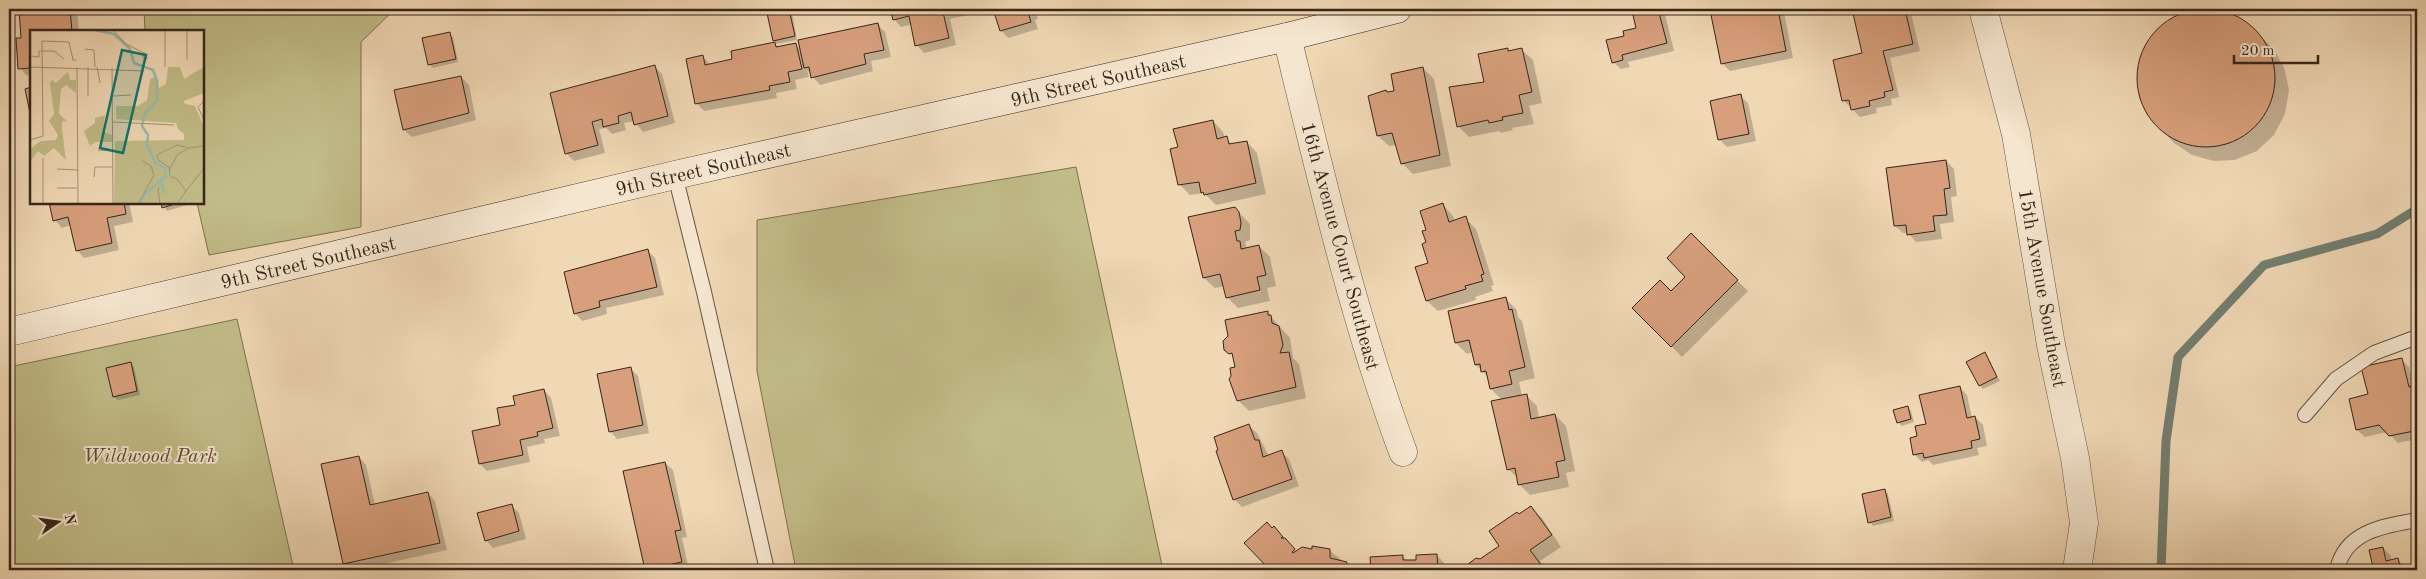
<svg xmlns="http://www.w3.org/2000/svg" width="2426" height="579" font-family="'Old Standard TT',serif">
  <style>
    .green { fill: #c1bc88; stroke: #7c7052 }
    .shadow { fill: #0003 }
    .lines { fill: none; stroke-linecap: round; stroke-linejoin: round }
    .stream { stroke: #727e71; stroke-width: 9 }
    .building { fill: #d79f7c; stroke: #37251b }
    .lane-casing { stroke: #655242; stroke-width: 16 }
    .street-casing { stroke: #655242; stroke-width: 29 }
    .secondary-casing { stroke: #37251b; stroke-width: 29 }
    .lane { stroke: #f5e6cf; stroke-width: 14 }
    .street { stroke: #f5e6cf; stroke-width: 28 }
    .secondary { stroke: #f5e6cf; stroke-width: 28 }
    .labels { text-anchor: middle; stroke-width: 4; stroke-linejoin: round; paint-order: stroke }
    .street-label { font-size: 20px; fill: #37251b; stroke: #f5e6cf }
    .park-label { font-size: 20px; font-style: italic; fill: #5a4b36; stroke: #f5e6cf }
    .inset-river { fill: none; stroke: #9abaab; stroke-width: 2.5 }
    .inset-road { fill: none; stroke: #a69077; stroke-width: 1 }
    .view { fill: #0f766e; fill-opacity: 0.15; stroke: #0f766e; stroke-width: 2.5 }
    .inset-edge { fill: none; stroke: #37251b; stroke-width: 2.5 }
  </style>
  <rect width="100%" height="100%" fill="#f0d8b5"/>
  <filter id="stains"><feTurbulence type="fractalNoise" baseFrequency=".004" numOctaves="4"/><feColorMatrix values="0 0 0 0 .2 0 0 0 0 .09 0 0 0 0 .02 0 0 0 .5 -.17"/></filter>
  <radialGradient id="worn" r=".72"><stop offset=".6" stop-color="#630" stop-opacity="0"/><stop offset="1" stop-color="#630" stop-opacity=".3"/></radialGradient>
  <!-- green -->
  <path class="green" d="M144,9H395L361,42V227L209,255L197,203L202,202V31H145Z
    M1076,167L1163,570H796L757,371V220Z
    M237,319L294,570H9V367Z"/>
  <!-- shadow -->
  <path class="shadow" d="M20,9H77L79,31H31V75L27,76L20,68L23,39Z
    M892,9H977L978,13L950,19L956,45L924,53L917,45L912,24L901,27L894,19Z
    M995,9H1053L1036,13L1038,19L1035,20L1038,29L1008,38L1001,30Z
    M1649,9H1659L1665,14L1674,51L1628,62L1630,67L1621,69L1613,62L1625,36L1638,29L1634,12Z
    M1738,9H1781L1784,12L1793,58L1730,71L1722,63Z
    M1853,9H1910L1920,51L1890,58L1899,97L1891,99L1892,105L1876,108L1877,113L1860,117L1844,101L1864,54Z
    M788,10L792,13L797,40L775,44L779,48L796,45L801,50L878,25L885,32L891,57L871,61L873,71L820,85L807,70L809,77L795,80L797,89L776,93L777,98L704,111L696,103L703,57L711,65L734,60L732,52L776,43L774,40Z
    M2193,11H2217L2239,18L2272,47L2284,67L2289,90L2285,114L2274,135L2257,151L2235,160L2214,161L2192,155L2174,143L2146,112L2139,92L2138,70L2144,50L2156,31L2173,18Z
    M449,34L453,37L458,62L433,68L429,64Z
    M1507,49L1510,52L1522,50L1533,60L1542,103L1529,106L1534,124L1512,128L1513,130L1501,133L1499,131L1469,137L1458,126Z
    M655,67L662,74L675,123L643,132L634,121L624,123L626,130L612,134L606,128L599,129L605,153L574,161L566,153L551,94Z
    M1423,68L1434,79L1451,166L1413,174L1402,163L1397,145L1389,146L1378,136L1387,93L1396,92Z
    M461,77L469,85L476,120L412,137L404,130L396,91Z
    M1740,96L1748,103L1756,141L1727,147L1720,140L1711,102Z
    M1213,121L1223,132L1225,138L1233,145L1247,142L1257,153L1266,194L1216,205L1204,193L1190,195L1179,184V148Z
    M1946,161L1954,169L1957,196L1951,197L1954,222L1940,224L1942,239L1916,242L1908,233H1903L1895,226Z
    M51,202H129L133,222L114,226L119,250L84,258L77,250L71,225L62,228L55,220Z
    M162,202H186L187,205L167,211Z
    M1443,205L1453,216L1455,221L1465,218L1476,229L1494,285L1491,286L1493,291L1475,297L1476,300L1438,311L1427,301L1429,263L1428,230Z
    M1235,208L1250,224V240L1245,242L1247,249L1259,246L1270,257L1276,286L1267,288L1270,301L1238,308L1227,297L1224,286L1215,288L1204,278Z
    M1691,235L1748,291L1682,357L1634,308L1671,293L1687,277Z
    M648,251L655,258L664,295L606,308L607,314L582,321L575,313Z
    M1506,299L1517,310L1518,317L1522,321L1535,378L1519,382L1522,396L1526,395L1537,406L1539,419L1555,415L1566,426L1575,471L1566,473L1569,487L1530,495L1520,485L1519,479L1508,469L1502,400L1491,389L1488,377L1476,365L1473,352L1467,354L1456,343L1449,312Z
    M1267,312L1290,338L1293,358L1299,364L1306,398L1249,411L1238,400L1235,358L1226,349Z
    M1985,354L2000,381L1983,389L1980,385Z
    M2401,359L2409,367L2414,387L2417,386V439L2398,443L2387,432L2365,437L2357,430L2369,395Z
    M130,363L134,367L140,395L118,400L114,397Z
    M631,369L638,376L649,433L617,439L610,431Z
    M1959,387L1967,395L1972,418L1975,417L1983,425L1987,446L1977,448L1979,455L1933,465L1928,460L1922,462L1914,454L1919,437Z
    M544,390L551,398L560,436L544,439L545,443L527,447L530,462L487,471L480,464L502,426Z
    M1908,408L1911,411L1914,422L1902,426L1898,422Z
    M1249,426L1257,433L1269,456L1281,452L1289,459L1299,486L1242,507L1234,499L1220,451Z
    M359,457L366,465L375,505L428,493L435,501L447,550L356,570H351L345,564Z
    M665,463L673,470L687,537L682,538L689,570H646L624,472Z
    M1884,490L1888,494L1894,521L1873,526L1870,522Z
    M511,505L519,513L526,539L493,548L486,540Z
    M1531,508L1542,518L1561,547L1540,561L1547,570H1467L1469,566L1501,546L1520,516Z
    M1274,528L1297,552L1329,550L1354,570H1272L1246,543Z
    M2383,548L2391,556V561L2398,559L2406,570H2361L2374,568Z
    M1437,555L1444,563L1445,570H1372V558L1402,556L1407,561H1417Z"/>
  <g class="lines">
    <!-- stream -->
    <path class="stream" d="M2161,570L2166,441L2178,357L2264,265L2377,234L2417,209"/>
  </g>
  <!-- building -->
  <path class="building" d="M2137 78a69 69 0 1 1 138 0a69 69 0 1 1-138 0Z
    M19,9H70L72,31H31V68L18,69L16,38H21Z
    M789,9L795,36L773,41L767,13Z
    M890,9H957L943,12L949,38L915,46L909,16L893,20Z
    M993,9H1031L1032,12H1028L1031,22L1000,31Z
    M1643,9H1658L1667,43L1622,55L1623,60L1612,63L1606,40L1624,36L1623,31L1636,28L1632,11Z
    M1737,9H1778L1786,51L1721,64L1711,15Z
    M1852,9H1905L1913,44L1883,51L1893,90L1884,92L1885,97L1869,101L1870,106L1851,110L1849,100L1842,101L1833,60L1862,53Z
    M878,23L884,50L864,54L866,64L811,78L809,67L804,68L798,40Z
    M450,32L456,59L428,65L422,38Z
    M775,42L776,47L796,43L802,69L788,72L790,82L769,86L770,90L695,104L686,59L703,55L705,65L732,59L731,51Z
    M1508,48V51L1522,48L1532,92L1519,95L1523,113L1502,117L1503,120L1489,123L1488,120L1457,127L1449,87L1484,82L1478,54Z
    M655,65L668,116L634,125L631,112L618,116L619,123L603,127L602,119L592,122L598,145L565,154L550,93Z
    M1423,67L1440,155L1401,164L1392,133L1377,136L1368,96L1386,90L1387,92L1394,91L1391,74Z
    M461,76L469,113L403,130L394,90Z
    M31,87V118L25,89Z
    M1741,94L1749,134L1718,140L1710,101Z
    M1213,120L1217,139L1227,136L1229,144L1247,141L1256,183L1204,195L1203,192L1201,193L1199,182L1178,185L1170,149L1178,147L1173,129Z
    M1946,160L1950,188L1944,189L1947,215L1933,216L1935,231L1907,235L1906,225L1894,226L1886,168Z
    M49,202H124L126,214L107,218L112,243L76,251L68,217L53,221Z
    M161,202H181L162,208Z
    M1443,203L1449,222L1466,216L1484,274L1481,275L1483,281L1465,286L1466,289L1426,301L1415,267L1428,263L1422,244L1426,242L1422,231L1426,230L1420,211Z
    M1235,207L1239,212L1241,223L1240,230L1235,231L1237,241H1240L1241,249L1259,245L1266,275L1257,277L1260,290L1226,298L1220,274L1203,278L1188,217Z
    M1691,233L1738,280L1671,347L1632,308L1660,280L1671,291L1685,277L1667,258Z
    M648,249L657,287L599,301L600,307L574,314L564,272Z
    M1506,297L1509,310L1512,309L1525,367L1509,371L1512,384L1490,389L1486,371L1481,372L1480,364L1475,365L1469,340L1455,343L1448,311Z
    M1268,311V315H1271L1272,323L1279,326L1283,345L1280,353L1289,352L1296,387L1237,401L1229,379L1231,376L1230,368L1235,367L1232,353L1229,354L1224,350L1223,341L1228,336L1225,320Z
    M1985,352L1997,377L1979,386L1966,362Z
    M2402,358L2409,387L2417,385V422L2412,423L2414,431L2389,436L2379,425L2356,430L2349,399L2368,394L2361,367Z
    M131,362L137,391L113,397L106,368Z
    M631,367L643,425L609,432L597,374Z
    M1960,386L1967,418L1975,416L1980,439L1971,441L1972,448L1924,458L1923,453L1913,455L1910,438L1917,436L1915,426L1926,424L1919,395Z
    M544,389L553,428L537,432L538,436L520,440L523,455L479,464L472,431L500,425L497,408L515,405L513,396Z
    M1527,394L1531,419L1555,414L1565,460L1556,462L1559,477L1518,485L1515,468L1507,470L1491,401Z
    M1908,406L1911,419L1897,423L1893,410Z
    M1249,424L1255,440H1259L1263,457L1282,450L1292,479L1233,500L1216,451L1218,450L1214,437Z
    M359,456L370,505L428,492L440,543L343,564L321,464Z
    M665,462L681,530L675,531L682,562L645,570L623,471Z
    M1885,489L1891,517L1868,523L1862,494Z
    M512,504L519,531L485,541L477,513Z
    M1531,506L1552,535L1530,550L1545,570H1466L1467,565L1476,558L1480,559L1499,546L1489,531L1517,512L1519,514Z
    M1267,522L1272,528L1274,526L1283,537L1281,538H1285L1295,549L1292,552L1293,553L1302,547L1312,549V546L1330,549V558L1347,562L1345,570H1270L1244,543Z
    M2383,547L2386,561L2398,558L2401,570H2355L2373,567L2369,550Z
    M1437,554L1438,570H1371L1370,557L1403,555V560H1416V555Z"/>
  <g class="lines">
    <defs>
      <path id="lane" d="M675,175L704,292L767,570
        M2305,415L2336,379L2374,353L2417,337
        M2337,570C2345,531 2384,526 2417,520"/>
      <path id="street" d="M1983,9L2016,134L2051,345L2075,458L2084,523L2077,570
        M1287,37C1321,177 1353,317 1403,452"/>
      <path id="secondary" d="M9,332L675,175L1287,37L1397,9"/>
    </defs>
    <!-- lane casing -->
    <use href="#lane" class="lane-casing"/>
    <!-- street casing -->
    <use href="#street" class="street-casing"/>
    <!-- secondary casing -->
    <use href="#secondary" class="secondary-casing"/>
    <!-- lane -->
    <use href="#lane" class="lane"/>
    <!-- street -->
    <use href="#street" class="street"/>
    <!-- secondary -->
    <use href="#secondary" class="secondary"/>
  </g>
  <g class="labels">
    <!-- street labels -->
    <g class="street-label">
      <text transform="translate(1098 80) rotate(-13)" y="7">9th Street Southeast</text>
      <text transform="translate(703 169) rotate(-13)" y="7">9th Street Southeast</text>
      <text transform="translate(1341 246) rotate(75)" y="7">16th Avenue Court Southeast</text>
      <text transform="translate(308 262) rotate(-13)" y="7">9th Street Southeast</text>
      <text transform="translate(2043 288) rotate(80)" y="7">15th Avenue Southeast</text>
    </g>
    <!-- park labels -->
    <g class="park-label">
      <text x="150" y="462">Wildwood Park</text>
    </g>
  </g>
  <!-- overview -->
  <g transform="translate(30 30)">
    <rect width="174" height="174" fill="#f0d8b5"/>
    <path d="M138,37H150L154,49L174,37V63L154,71L155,74L165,76L174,97V174H84L85,111L154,110V104L148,99L146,93L86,89V76H108L117,70L120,49L124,47L129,58L136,54ZM38,42L40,50H46V63L36,55L31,59L29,84L37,91L32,92V99L36,130L24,118L14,126L8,121L0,132V119L11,111L26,110L28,105L19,91L24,84L20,53L22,50L26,53ZM75,85L73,102L82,105V112H65L60,116L54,101L65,93V88Z" fill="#c1bc88"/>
    <path class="inset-river" d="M65,0L84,4L100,19L104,33L123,40L127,51V71L115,83L112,96L118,105L117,114L125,132L135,138L136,146L131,150L134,163M110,174L115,164L130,151"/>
    <path class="inset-road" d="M83,0L96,14L116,24L117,29L113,28V23M135,0V37M55,19L64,20L65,37M1,26L9,27V21H24L34,29M157,30V0M0,37L114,41M47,37L48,174M58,37V66M67,37L70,53M82,38L83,174M83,66L101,65M174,71L168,77L174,90M83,92L144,95M0,110L13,106L12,11L39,12L43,30H46M68,120L83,121M13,128V174M27,139L48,140M140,139L147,125L159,118L174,116M64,147L65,137H83M128,157L130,174M27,158H47M156,161L174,138M108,174L124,145L121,136L112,131M147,174L156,161L147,149L140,146L139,137L128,130L127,125L147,115L159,118"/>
    <path class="view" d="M92,20L116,25L93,123L70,118Z"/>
    <rect width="174" height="174" class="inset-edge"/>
  </g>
  <!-- margin -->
  <rect width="2426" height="579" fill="none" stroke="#f0d8b5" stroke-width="30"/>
  <rect x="10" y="10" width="2406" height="559" fill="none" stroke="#37251b" stroke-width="2.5"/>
  <rect x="15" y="15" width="2396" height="549" fill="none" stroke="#37251b"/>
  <!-- north arrow -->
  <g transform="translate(58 522) rotate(77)" stroke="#f5e6cf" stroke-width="4" paint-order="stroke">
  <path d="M0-4L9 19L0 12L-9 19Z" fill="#37251b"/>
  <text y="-8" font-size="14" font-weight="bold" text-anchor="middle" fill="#37251b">N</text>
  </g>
  <!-- scale -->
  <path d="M2234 55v8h84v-8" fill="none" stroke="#37251b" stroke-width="2.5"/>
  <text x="2241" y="55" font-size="15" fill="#37251b" stroke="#f5e6cf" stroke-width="4" paint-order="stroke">20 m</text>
  <rect width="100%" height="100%" filter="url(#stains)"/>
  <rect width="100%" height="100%" fill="url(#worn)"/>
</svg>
